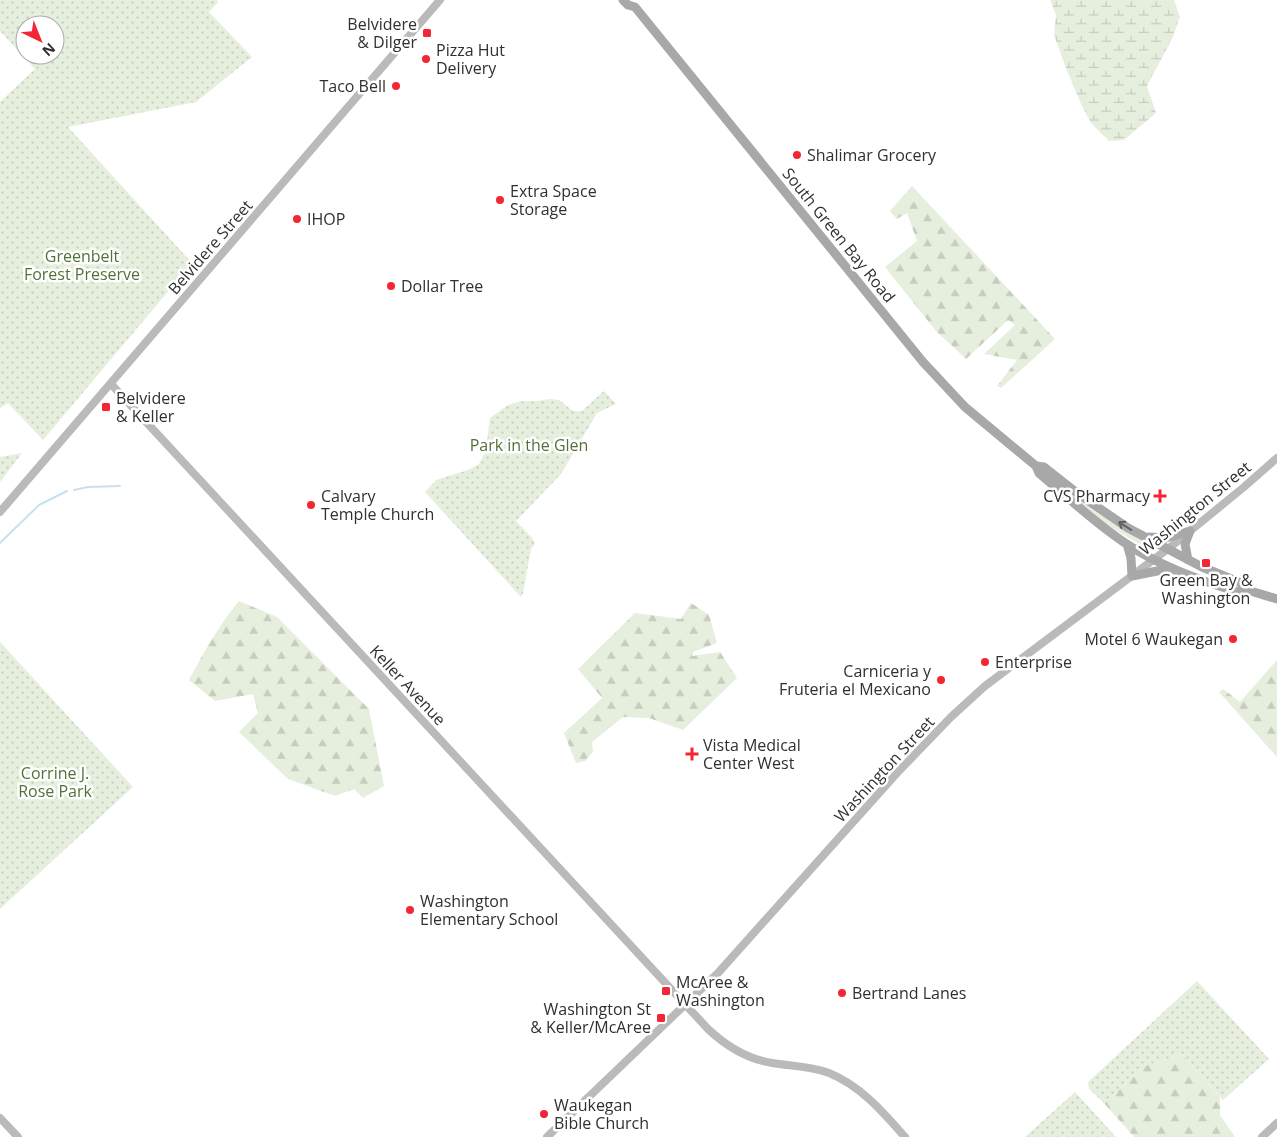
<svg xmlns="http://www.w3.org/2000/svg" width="1277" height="1137" font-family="'Open Sans',sans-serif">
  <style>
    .green { fill: #e6eedd }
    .forest { fill: url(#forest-firs) }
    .wetland { fill: url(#wetland-marsh) }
    .park { fill: url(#park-dots); fill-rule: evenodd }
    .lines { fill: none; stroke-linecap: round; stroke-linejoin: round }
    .stream { stroke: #c8e0ef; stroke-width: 2 }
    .secondary { stroke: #bababa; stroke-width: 8 }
    .primary { stroke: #a8a8a8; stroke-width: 9 }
    .oneway { stroke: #606060 }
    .poi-dot { fill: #f42633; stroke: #fff; stroke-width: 2 }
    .labels { text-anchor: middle; stroke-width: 5; stroke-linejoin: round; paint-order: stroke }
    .poi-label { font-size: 16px; fill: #303030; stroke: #fff; text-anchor: start }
    .street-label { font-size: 16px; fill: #303030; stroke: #fff }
    .park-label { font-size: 16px; fill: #537139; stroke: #fff }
  </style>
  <defs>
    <pattern id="forest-firs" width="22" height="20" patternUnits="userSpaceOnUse" patternTransform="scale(1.25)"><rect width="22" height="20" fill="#e6eedd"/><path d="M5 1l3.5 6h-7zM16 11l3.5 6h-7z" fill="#c6ccbe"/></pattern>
    <pattern id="wetland-marsh" width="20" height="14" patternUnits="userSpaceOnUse" patternTransform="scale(1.25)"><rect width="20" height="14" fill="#e6eedd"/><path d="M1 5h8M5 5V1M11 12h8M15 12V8" fill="none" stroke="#c6ccbe"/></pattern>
    <pattern id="park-dots" width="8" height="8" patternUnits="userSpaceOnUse" patternTransform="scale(1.25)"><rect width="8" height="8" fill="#e6eedd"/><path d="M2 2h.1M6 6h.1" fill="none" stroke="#c6ccbe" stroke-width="1.8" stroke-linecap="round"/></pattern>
  </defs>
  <rect width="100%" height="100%" fill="#fff"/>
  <!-- green -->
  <path class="green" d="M1080,501L1145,542L1152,549C1141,547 1092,516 1084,508C1083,506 1081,503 1080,501Z"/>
  <!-- forest -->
  <path class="forest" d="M912,186L1055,339L1001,388L997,386L1017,360L984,354L1015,325L1008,320L966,359L936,331L885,267L917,241L907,213L897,219L890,211Z
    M239,601L277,617L369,709L384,786L363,798L354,789L335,796L288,779L239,732L258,713L253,694L215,701L189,680C204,652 219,625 239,601Z
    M691,603L709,615L717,643L693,652L692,656L720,652L737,678L683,730L649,718L623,717L592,742L593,752L585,761L576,763L564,733L602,698L578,669L635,613L681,619Z
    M1277,660V757L1219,692L1223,689L1240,702Z
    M1183,1055L1220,1097V1115L1235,1137H1134L1104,1103L1146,1065Z"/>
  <!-- wetland -->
  <path class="wetland" d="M1050,0H1174L1180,17L1172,39L1147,86L1156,113L1124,140L1109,141L1091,123L1082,106L1066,68L1054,35L1056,15Z"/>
  <!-- park -->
  <path class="park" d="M0,0H217L218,2L209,12L252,57L196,102L68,127L192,263L43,440L8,403L0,408V102L35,69L0,31ZM25,25H55V55H25Z
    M604,391L616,404L597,413L561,474L516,521L533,539L535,544L531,549L523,593L521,597L425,492L436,480L468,470L479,464L486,450L490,418L508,405L521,401H538L549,399L559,400L573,411H582Z
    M22,453L0,482V457Z
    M0,642L133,787L0,909Z
    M1197,981L1269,1059L1223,1100L1183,1055L1146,1065L1104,1103L1089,1089L1088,1082Z
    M1075,1092L1116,1137H1025Z"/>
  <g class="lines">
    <!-- stream -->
    <path class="stream" d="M74,490L88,487L120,486
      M0,543L39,505L67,491"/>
    <!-- secondary -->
    <path class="secondary" d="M111,384L708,1029C726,1046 747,1059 772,1063C790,1066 811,1066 829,1073C861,1086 883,1112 905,1137
      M0,512L440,0
      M0,1118L18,1137
      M547,1137L718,973L897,773L951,717L985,686L1173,545L1244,487L1277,458
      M1262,1137L1277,1123"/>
    <!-- primary -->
    <path class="primary" d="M623,0L628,5L635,7L923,362L965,407L1036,466L1044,467L1077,493L1128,528L1202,567L1241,583L1244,589L1277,599
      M1036,466L1039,473C1067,497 1094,522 1125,543C1160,566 1199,580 1238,592L1244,589
      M1149,537L1166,538L1190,531
      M1127,544L1131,558L1132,576L1157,571L1176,570
      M1188,560L1185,544L1190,531"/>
  </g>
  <!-- one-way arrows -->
  <defs><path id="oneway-shaft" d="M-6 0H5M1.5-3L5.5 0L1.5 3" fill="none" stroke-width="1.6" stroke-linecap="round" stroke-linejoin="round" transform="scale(1.25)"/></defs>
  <use class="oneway" href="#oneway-shaft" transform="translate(1125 526) rotate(-148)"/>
  <!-- markers -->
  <g class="poi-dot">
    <rect x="422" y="28" width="10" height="10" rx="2.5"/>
    <circle cx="426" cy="59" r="5"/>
    <circle cx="396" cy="86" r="5"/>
    <circle cx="797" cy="155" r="5"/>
    <circle cx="500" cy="200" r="5"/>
    <circle cx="297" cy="219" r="5"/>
    <circle cx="391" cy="286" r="5"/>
    <rect x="101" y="402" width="10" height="10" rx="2.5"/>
    <path d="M1157.5 488.5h5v5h5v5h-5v5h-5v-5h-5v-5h5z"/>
    <circle cx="311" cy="505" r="5"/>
    <rect x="1201" y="558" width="10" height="10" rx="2.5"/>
    <circle cx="1233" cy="639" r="5"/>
    <circle cx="985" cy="662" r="5"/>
    <circle cx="941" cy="680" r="5"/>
    <path d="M689.5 746.5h5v5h5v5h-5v5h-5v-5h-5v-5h5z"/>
    <circle cx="410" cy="910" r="5"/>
    <rect x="661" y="986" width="10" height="10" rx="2.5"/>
    <circle cx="842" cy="993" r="5"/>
    <rect x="656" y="1013" width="10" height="10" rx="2.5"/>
    <circle cx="544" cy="1114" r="5"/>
  </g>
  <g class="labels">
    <!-- poi labels -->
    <g class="poi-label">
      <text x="417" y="30" text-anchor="end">Belvidere<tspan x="417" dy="18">&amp; Dilger</tspan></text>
      <text x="436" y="56">Pizza Hut<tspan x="436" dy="18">Delivery</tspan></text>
      <text x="386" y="92" text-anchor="end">Taco Bell</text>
      <text x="807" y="161">Shalimar Grocery</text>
      <text x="510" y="197">Extra Space<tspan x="510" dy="18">Storage</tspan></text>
      <text x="307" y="225">IHOP</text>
      <text x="401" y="292">Dollar Tree</text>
      <text x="116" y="404">Belvidere<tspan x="116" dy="18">&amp; Keller</tspan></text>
      <text x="321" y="502">Calvary<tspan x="321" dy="18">Temple Church</tspan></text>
      <text x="1150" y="502" text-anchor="end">CVS Pharmacy</text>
      <text x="1206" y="586" text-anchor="middle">Green Bay &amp;<tspan x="1206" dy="18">Washington</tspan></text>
      <text x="1223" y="645" text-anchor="end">Motel 6 Waukegan</text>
      <text x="995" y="668">Enterprise</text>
      <text x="931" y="677" text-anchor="end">Carniceria y<tspan x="931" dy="18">Fruteria el Mexicano</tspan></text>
      <text x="703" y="751">Vista Medical<tspan x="703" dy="18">Center West</tspan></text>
      <text x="420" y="907">Washington<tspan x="420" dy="18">Elementary School</tspan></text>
      <text x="676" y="988">McAree &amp;<tspan x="676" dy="18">Washington</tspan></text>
      <text x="852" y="999">Bertrand Lanes</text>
      <text x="651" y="1015" text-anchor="end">Washington St<tspan x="651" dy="18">&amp; Keller/McAree</tspan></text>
      <text x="554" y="1111">Waukegan<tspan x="554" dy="18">Bible Church</tspan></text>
    </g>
    <!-- street labels -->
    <g class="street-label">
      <text transform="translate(839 235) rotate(51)" y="6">South Green Bay Road</text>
      <text transform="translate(210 247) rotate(-49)" y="6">Belvidere Street</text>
      <text transform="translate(1195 508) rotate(-39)" y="6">Washington Street</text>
      <text transform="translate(408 685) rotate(47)" y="6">Keller Avenue</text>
      <text transform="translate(884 769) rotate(-47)" y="6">Washington Street</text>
    </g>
    <!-- park labels -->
    <g class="park-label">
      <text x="82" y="262">Greenbelt<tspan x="82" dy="18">Forest Preserve</tspan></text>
      <text x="529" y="451">Park in the Glen</text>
      <text x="55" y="779">Corrine J.<tspan x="55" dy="18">Rose Park</tspan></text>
    </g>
  </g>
  <!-- north arrow -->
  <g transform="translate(40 40) rotate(137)"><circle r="24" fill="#ffffff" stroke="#acacac"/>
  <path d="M0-4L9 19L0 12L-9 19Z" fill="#f42633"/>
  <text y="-8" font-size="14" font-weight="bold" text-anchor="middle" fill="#303030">N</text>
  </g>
</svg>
